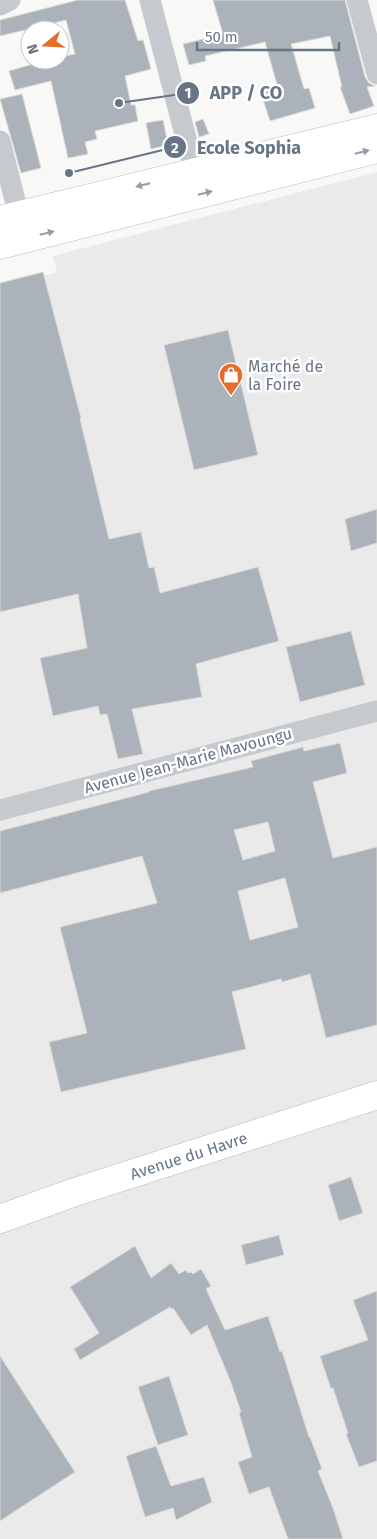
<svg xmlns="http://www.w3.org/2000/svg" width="377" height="1539" font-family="'Fira Sans',sans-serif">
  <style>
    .built { fill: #e9eae9 }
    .building { fill: #acb2ba; stroke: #dadad8; fill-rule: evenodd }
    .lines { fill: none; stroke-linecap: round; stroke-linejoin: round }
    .secondary-casing { stroke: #b8bcc2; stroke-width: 29 }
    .highway-casing { stroke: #b9bbbf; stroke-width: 29 }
    .street { stroke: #c6c9cd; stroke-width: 21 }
    .secondary { stroke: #fff; stroke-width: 28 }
    .highway { stroke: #fff; stroke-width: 28 }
    .oneway { fill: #959eab }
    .labels { text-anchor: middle; stroke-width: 5; stroke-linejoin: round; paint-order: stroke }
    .poi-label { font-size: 16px; fill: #677587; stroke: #fff; text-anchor: start }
    .street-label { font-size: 16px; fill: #677587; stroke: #fff }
    .leader { fill: none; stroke: #677587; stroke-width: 2 }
    .callout-dot { fill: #677587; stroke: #fff; stroke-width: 2 }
    .mark-label { font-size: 15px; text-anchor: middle; font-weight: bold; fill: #fff }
    .callout-label { font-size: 18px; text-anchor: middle; font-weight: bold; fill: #677587; stroke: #fff; stroke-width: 5; stroke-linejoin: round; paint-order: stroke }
  </style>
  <rect width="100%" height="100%" fill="#f8f9f6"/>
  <!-- built -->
  <path class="built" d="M377,172V1539H0V286L57,272L53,256Z"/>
  <!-- building -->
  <path class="building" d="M78,0H125L138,41L143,40L151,69L125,76L131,105H135L138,121L95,131L97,139L85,142L88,154L68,158L51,81L15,90L9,71L47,60H60V57L75,54L66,20L0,36V20Z
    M213,0H345L365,77L369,83L375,86L367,87L374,106L350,114L340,87H342L330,36L291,44L304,89L309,88L315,108L270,121L261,93L278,88L265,42L205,56L206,61L189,65L183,44L223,34Z
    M22,94L41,168L21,173L0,99Z
    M203,119L209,134L199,137L195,122Z
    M163,120L168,145L151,149L146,123Z
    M43,272L81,418L80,419L109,539L141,532L149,568L154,567L160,593L258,567L279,641L196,664L202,697L132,709L143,754L118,759L107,714L100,715L98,706L53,716L40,658L87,648L78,594L0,612V283Z
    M228,330L258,455L194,470L164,345Z
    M377,509V543L351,551L345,519Z
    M351,631L365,685L300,702L286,647Z
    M340,743L347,773L313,782L333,858L377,847V1025L326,1038L310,974L282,982L281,979L232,992L246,1049L61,1092L49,1042L87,1033L60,927L157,903L142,856L0,893V831L149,792V791L253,767L251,761L303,747L304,751ZM268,822L275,851L243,860L234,830ZM285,878L298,927L250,940L238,891Z
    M351,1177L363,1213L339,1221L328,1185Z
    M279,1235L284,1255L246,1265L241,1245Z
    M135,1246L151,1278L171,1263L179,1274L186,1270L188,1273L191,1272L193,1274L201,1269L211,1286L206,1289L225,1330L268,1316L280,1352L282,1351L309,1437H310L322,1469L318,1471L333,1508L343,1539H288L269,1487L249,1494L238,1462L252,1457L239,1413L241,1412L230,1380L207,1325L191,1335L173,1308L171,1309L170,1307L80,1360L74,1349L99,1333L70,1287Z
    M377,1291V1461L359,1467L346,1434L348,1433L333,1388L331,1389L320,1356L368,1340L353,1300Z
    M0,1356L75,1472L0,1521Z
    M169,1376L188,1435L158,1445L138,1387Z
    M156,1446L171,1486L204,1477L212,1502L176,1520L173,1508L145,1517L126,1456Z"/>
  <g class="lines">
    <defs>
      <g id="secondary">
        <path id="s1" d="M0,1219L75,1192L377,1095"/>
      </g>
      <path id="highway" d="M0,220L377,128
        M0,245L377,149"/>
    </defs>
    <!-- secondary casing -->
    <use href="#secondary" class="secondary-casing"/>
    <!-- highway casing -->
    <use href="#highway" class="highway-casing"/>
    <!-- street -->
    <path class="street" d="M150,0L195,173
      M357,0L377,74
      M0,5L10,0
      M0,141L19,216
      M0,810L377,711"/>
    <!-- secondary -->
    <use href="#secondary" class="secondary"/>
    <!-- highway -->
    <use href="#highway" class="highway"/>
  </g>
  <!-- one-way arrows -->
  <defs><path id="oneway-solid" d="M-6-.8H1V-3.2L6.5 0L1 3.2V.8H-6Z" transform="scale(1.25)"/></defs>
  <g class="oneway">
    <use href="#oneway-solid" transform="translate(362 152) rotate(-14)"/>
    <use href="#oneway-solid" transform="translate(143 185) rotate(166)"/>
    <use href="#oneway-solid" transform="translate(205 193) rotate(-14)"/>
    <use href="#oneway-solid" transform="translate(47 233) rotate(-14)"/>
  </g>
  <!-- icons -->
  <defs>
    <symbol id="shop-pin" viewBox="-11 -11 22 30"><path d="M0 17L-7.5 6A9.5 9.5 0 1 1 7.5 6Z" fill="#e56c2a" stroke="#fff"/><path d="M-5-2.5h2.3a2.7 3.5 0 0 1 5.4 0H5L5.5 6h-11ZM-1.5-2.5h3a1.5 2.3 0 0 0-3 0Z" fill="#fff"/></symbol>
  </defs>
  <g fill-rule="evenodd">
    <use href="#shop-pin" x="217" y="361" width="28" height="38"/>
  </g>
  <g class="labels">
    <!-- poi labels -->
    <g class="poi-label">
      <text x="248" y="372">Marché de<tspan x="248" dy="18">la Foire</tspan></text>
    </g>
    <!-- street labels -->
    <g class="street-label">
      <text transform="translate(188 760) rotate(-15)" y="6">Avenue Jean-Marie Mavoungu</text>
      <text dy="6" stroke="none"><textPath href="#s1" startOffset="199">Avenue du Havre</textPath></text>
    </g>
  </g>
  <!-- callouts -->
  <path class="leader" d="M119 103L188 93M69 173L175 147"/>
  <g class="callout-dot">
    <circle cx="119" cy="103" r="5"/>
    <circle cx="69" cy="173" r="5"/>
    <circle cx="188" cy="93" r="12"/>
    <circle cx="175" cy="147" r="12"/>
  </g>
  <g class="mark-label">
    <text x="188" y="98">1</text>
    <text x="175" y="153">2</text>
  </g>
  <g class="callout-label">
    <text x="246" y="99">APP / CO</text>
    <text x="249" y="154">Ecole Sophia</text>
  </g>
  <!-- north arrow -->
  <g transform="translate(45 45) rotate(252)"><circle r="24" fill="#ffffff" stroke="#c2c8cf"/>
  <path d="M0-4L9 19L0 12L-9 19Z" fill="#e56c2a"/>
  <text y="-8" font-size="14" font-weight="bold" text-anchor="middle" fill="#677587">N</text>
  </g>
  <!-- scale -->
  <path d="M197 42v8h142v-8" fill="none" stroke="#677587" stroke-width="2.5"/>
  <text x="205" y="42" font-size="15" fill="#677587" stroke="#ffffff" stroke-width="4" paint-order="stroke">50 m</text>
</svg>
